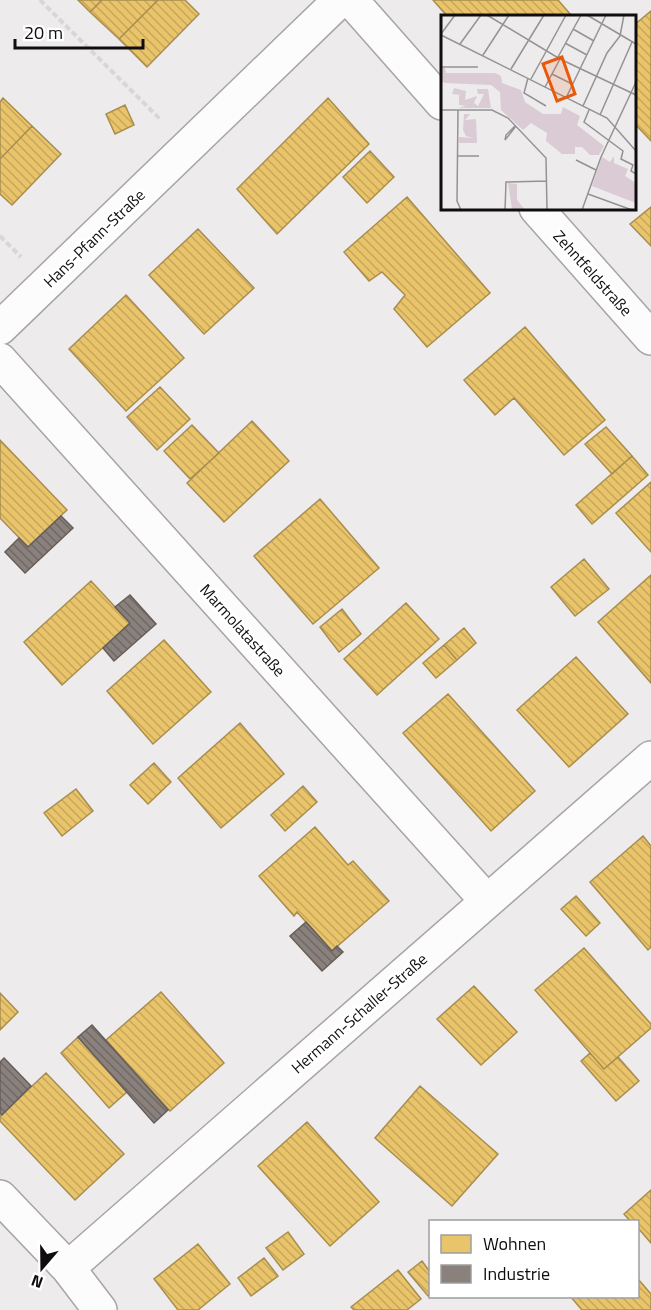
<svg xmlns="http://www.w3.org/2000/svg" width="651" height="1310" font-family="'Titillium Web',sans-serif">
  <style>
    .homes { fill: url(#homes-back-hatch); stroke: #a88d4e; stroke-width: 1.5 }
    .industry { fill: url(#industry-back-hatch); stroke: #655e5b; stroke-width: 1.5 }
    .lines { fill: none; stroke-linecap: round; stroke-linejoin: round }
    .minor-casing { stroke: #a6a4a5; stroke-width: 36 }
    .path { stroke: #d8d7d7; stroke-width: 4; stroke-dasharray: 6 3; stroke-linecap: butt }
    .minor { stroke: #fcfcfc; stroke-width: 33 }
    .labels { text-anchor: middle; stroke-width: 6; stroke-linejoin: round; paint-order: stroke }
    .street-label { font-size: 16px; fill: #0f0d0e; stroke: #fff }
    .inset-road { fill: none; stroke: #949293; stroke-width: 1.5 }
    .view { fill: #e8590c; fill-opacity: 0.15; stroke: #e8590c; stroke-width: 3 }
    .inset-edge { fill: none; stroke: #0f0d0e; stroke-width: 3 }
  </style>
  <defs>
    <pattern id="homes-back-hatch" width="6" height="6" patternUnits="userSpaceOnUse" patternTransform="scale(1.5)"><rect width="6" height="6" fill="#e9c46a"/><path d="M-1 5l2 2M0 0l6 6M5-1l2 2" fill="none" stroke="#c7a75b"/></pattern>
    <pattern id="industry-back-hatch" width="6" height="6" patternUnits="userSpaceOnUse" patternTransform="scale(1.5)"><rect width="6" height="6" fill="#8a817c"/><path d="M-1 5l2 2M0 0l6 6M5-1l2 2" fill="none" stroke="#6f6864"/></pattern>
  </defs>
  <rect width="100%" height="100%" fill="#edebec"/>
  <!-- homes -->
  <path class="homes" d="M78,0H102L90,12Z
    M102,0H158L119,39L90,12Z
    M158,0H185L199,14L147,67L119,39Z
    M433,0H558L571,15L569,16H447Z
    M651,11V141L634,123V25Z
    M3,98L32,126L0,159V102Z
    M328,98L369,144L277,234L237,189Z
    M125,105L134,125L115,134L106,114Z
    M32,126L61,154L12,205L0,194V159Z
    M370,151L394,177L367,203L343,177Z
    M407,197L490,293L427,347L394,309L405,295L382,272L369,281L344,252Z
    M651,207V246L630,224Z
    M198,229L254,288L204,334L149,275Z
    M126,295L184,358L126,411L69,349Z
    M525,327L605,420L564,455L514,398L495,415L464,380Z
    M160,387L190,419L157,450L127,417Z
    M252,421L289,461L224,522L187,483Z
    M192,425L219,453L190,479L164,451Z
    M606,427L632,456L612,474L585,444Z
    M0,440L67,510L28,547L0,518Z
    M632,456L648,475L592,524L576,505Z
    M651,482V552L616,513Z
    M320,499L379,568L313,624L254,556Z
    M584,559L609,589L575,616L551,587Z
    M651,575V683L598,622Z
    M91,581L130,623L62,685L24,642Z
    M406,603L439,639L377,695L344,659Z
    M342,609L361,634L339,652L320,627Z
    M464,628L476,643L457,660L444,645Z
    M164,640L211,692L153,744L107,691Z
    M444,645L457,660L436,678L423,663Z
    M576,657L628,714L569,767L517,710Z
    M448,694L535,791L491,831L403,733Z
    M240,723L284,774L221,828L178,778Z
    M154,763L171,782L148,804L130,785Z
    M303,786L317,802L285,831L271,815Z
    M76,789L93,811L62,836L44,813Z
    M315,827L348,865L353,861L389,901L332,951L297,912L294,916L259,876Z
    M643,836L651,846V947L648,950L590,882Z
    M576,896L600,923L586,936L561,909Z
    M584,948L651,1024V1028L604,1069L535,990Z
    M474,986L517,1032L481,1065L437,1019Z
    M161,992L224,1063L170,1111L106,1040Z
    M0,993L18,1012L0,1030Z
    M78,1037L127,1092L109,1108L61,1053Z
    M590,1053L604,1069L618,1057L639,1081L616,1101L581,1061Z
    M46,1073L124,1154L75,1200L0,1121V1116Z
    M420,1086L498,1154L452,1206L375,1138Z
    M307,1122L379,1202L330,1246L258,1166Z
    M651,1190V1243L638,1228V1222H631L624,1214Z
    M288,1232L304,1254L283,1270L266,1248Z
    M198,1244L230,1284L198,1310H178L154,1279Z
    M264,1258L278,1276L251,1296L238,1278Z
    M422,1261L430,1272V1294L428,1296L408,1272Z
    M398,1270L421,1299L407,1310H354L351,1307Z
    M638,1279L651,1294V1310H582L570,1296H638Z"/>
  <!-- industry -->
  <path class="industry" d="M61,516L73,528L25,573L5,552L19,538L28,547Z
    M130,595L156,624L114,661L103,648L130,623L115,607Z
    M306,922L332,951L337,946L343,952L322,971L290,936Z
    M92,1025L168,1110L154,1123L78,1037Z
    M4,1058L31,1086L2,1115L0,1113V1062Z"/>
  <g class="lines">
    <defs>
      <path id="minor" d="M351,0L442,103
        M536,208L651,338
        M0,328L340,0
        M0,360L487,901
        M0,1197L68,1268L100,1310
        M68,1268L651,758"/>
    </defs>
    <!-- minor casing -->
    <use href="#minor" class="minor-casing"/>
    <!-- path -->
    <path class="path" d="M40,0L161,120
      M0,236L21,257"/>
    <!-- minor -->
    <use href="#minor" class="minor"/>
  </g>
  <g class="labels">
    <!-- street labels -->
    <g class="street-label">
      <text transform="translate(94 238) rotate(-44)" y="6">Hans-Pfann-Straße</text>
      <text transform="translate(593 273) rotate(48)" y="6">Zehntfeldstraße</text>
      <text transform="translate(243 630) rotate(48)" y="6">Marmolatastraße</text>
      <text transform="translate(359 1013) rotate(-41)" y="6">Hermann-Schaller-Straße</text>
    </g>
  </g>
  <!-- overview -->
  <g transform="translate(441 15)">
    <rect width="195" height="195" fill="#edebec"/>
    <path d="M13,73L25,76L24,85L36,81L33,88L37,91L43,79H37L36,74H47L50,93H17L25,91L18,90V80H22L11,79ZM23,99H29L24,105L35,104L36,128H18V122L32,123L25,121L22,115ZM67,168L76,169V185L84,195L71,194Z" fill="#dacbd5"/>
    <path d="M0,53H4L5,58H54L60,61L61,68L80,75L84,87L102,99H120L122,92L139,101L136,110L163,131L158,140H149L141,132H134V139H121L105,126L106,118L90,108L82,115L60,95L59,77L50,70L4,68L0,66ZM173,141V148L187,154L184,161L195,168V188L151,171L161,142L169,147Z" fill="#dacbd5"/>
    <path class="inset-road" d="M46,0L119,44L195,80M146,0L195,29M132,14L153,26M0,19L14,0M0,20L166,103L195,136M124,28L146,40M19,29L40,0M42,40L68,0M117,42L140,0M0,52H37M70,54L103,0M111,59L131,69M87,63L83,78L105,91M90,64L125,0M104,72L119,44M125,83L165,0M142,91L166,38L179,21L183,0M0,95H51L67,103L105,143L106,195M17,95L16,186L20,195M148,95L143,107L182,136L180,144L192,150L190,156L195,159M159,100L191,27M74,111L65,120L64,125L75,111M16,141H38M135,145L155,155M147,179L191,195M64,195L65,167L106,166M141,195L160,142L195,67"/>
    <path class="view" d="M121,42L134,79L116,86L102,49Z"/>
    <rect width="195" height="195" class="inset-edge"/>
  </g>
  <!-- legend -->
  <rect x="429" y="1220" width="210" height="78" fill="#ffffff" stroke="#9f9e9f" stroke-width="1.5"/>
  <rect x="441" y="1235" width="30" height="18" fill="#e9c46a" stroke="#9f9e9f" stroke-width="1.5"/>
  <text x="483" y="1250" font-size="18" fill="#0f0d0e">Wohnen</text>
  <rect x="441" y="1265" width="30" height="18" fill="#8a817c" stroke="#9f9e9f" stroke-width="1.5"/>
  <text x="483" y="1280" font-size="18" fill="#0f0d0e">Industrie</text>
  <!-- north arrow -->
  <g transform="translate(42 1268) rotate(200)" stroke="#ffffff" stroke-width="4.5" paint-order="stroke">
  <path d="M0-4.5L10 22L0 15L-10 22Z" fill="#0f0d0e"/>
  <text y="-9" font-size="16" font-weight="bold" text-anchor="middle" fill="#0f0d0e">N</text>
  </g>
  <!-- scale -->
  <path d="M15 39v9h128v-9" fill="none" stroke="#0f0d0e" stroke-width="3"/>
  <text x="24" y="39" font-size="18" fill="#0f0d0e" stroke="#ffffff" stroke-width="4.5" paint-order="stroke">20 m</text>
</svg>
